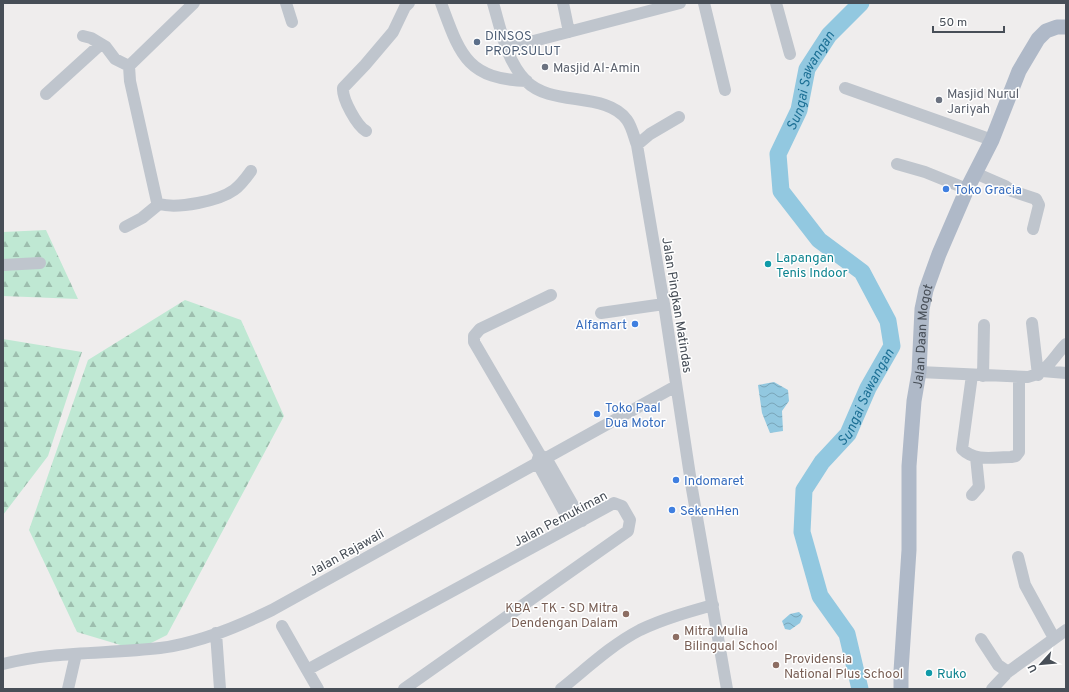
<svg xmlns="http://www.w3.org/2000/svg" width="1069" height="692" font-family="Overpass,sans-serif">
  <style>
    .forest { fill: url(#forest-firs) }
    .water { fill: url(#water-waves) }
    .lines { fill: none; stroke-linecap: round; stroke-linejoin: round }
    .river { stroke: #92c8e0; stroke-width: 17 }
    .minor { stroke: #bfc5cd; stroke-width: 12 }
    .major { stroke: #afb9c8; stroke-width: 15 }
    .service-dot { fill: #5c6f8a; stroke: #fff; stroke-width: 1.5 }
    .worship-dot { fill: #6b7280; stroke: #fff; stroke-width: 1.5 }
    .shop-dot { fill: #3f7fe0; stroke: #fff; stroke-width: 1.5 }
    .culture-dot { fill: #0f9aa8; stroke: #fff; stroke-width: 1.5 }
    .education-dot { fill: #8d6e63; stroke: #fff; stroke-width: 1.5 }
    .labels { text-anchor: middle; stroke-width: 3; stroke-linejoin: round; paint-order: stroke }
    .service-label { font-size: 13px; fill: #4e5e75; stroke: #fff; text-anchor: start }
    .worship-label { font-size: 13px; fill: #5b616d; stroke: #fff; text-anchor: start }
    .shop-label { font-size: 13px; fill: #366cbe; stroke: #fff; text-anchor: start }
    .culture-label { font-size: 13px; fill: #0d838f; stroke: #fff; text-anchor: start }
    .street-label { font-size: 13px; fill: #474e57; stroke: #fff }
    .education-label { font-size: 13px; fill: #785e54; stroke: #fff; text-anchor: start }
    .water-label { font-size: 14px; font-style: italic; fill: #1d7095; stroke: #fff }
  </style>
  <defs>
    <pattern id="forest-firs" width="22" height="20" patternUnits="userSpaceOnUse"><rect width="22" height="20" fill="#bfe8d3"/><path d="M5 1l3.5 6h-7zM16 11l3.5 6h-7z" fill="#9dbeae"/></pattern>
    <pattern id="water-waves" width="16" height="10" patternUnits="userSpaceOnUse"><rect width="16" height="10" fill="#92c8e0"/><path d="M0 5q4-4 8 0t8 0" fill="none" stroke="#79a5b8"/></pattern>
  </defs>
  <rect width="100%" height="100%" fill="#efeded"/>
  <!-- forest -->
  <path class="forest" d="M46,230L78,299L3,296V232Z
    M185,300L241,320L284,416L167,635L137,650L77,632L29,530L88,360Z
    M3,339L82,352L48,456L3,515Z"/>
  <!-- water -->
  <path class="water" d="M774,382L788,390L789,401L782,411L783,431L770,433L762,413L758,385Z
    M799,612L803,616L800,623L790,630L785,629L782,621L790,614Z"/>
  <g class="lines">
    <!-- river -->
    <path class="river" id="s1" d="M860,689L847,634L820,596L802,532L804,490L822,462L848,434L868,388L892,346L888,321L862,272L819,240L781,191L778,154L799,110L807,69L829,35L861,3"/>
    <!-- minor -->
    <path class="minor" d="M194,3L129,66L130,81L157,202L159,204C178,209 219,201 234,190C241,185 246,178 251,171
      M286,3L292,22
      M441,3C460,54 466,79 527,81
      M493,3C501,30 506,60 526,81C551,107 606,91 627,120C632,127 634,137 637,145L664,304L692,489L727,689
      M563,3L569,32
      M704,3L725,90
      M776,3L790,54
      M83,36L91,38L106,47L115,59L129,66
      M507,48L680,3
      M845,88L992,140
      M46,94L101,44
      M366,131C357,126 342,99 343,88L365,65L393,32L405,7L409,3
      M637,145L650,134L679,117
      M897,164L925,172L967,189
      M975,173L1005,186L1012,191L1036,199L1039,205L1033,229
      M125,227L142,218L159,204
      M3,265L40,263
      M551,295L480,329L474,336V342L540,455L546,458L582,521
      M601,313L664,304
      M1032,323L1038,375
      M1042,371L1066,373
      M919,372L1028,377C1047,373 1054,356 1066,344
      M972,375L962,449C975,462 994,457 1011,457L1016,456L1019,452V377
      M983,376L984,325
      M539,456L537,462L572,526
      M972,495L979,487L976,457
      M1018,557L1025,585L1054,638
      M282,626L307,670
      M216,633L220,689
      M981,639L998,665L1008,672
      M3,664C54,651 108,654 160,648C199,643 237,627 272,610L676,386
      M68,689L76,654
      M318,689L307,670L614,503L622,506L630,520L628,531L404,689
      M561,689C586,669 611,645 640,630C663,619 688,612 713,605
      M992,689L1008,672L1066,630"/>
    <!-- major -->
    <path class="major" id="s2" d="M901,689V671L909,550V466L914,401L919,372L922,309L926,290L939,254L967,189L992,140L1019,71L1038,39L1046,31L1057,27H1066"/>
  </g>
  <!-- markers -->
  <circle class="service-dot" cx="477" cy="42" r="4"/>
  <g class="worship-dot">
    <circle cx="545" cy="67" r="4"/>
    <circle cx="939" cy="100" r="4"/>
  </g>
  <g class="shop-dot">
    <circle cx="946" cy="189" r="4"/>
    <circle cx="635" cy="324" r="4"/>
    <circle cx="597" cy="414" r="4"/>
    <circle cx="676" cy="480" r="4"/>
    <circle cx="672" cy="510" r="4"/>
  </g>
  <g class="culture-dot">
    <circle cx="768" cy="264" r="4"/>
    <circle cx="929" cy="673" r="4"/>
  </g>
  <g class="education-dot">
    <circle cx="626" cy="614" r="4"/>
    <circle cx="676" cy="637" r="4"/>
    <circle cx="776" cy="665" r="4"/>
  </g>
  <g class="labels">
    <!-- service labels -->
    <g class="service-label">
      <text x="485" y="40">DINSOS<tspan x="485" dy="15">PROP.SULUT</tspan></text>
    </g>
    <!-- worship labels -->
    <g class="worship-label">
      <text x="553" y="72">Masjid Al-Amin</text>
      <text x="947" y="98">Masjid Nurul<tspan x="947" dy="15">Jariyah</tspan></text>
    </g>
    <!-- shop labels -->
    <g class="shop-label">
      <text x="954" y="194">Toko Gracia</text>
      <text x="627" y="329" text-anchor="end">Alfamart</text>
      <text x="605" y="412">Toko Paal<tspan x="605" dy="15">Dua Motor</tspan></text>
      <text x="684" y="485">Indomaret</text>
      <text x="680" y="515">SekenHen</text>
    </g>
    <!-- culture labels -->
    <g class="culture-label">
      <text x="776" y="262">Lapangan<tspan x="776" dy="15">Tenis Indoor</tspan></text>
      <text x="937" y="678">Ruko</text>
    </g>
    <!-- street labels -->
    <g class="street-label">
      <text transform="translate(678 305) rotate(81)" y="5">Jalan Pingkan Matindas</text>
      <text dy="5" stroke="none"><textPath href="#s2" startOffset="354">Jalan Daan Mogot</textPath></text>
      <text transform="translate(560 518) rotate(-28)" y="5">Jalan Pemukiman</text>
      <text transform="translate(346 552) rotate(-29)" y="5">Jalan Rajawali</text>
    </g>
    <!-- education labels -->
    <g class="education-label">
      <text x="618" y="612" text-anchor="end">KBA - TK - SD Mitra<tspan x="618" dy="15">Dendengan Dalam</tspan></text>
      <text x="684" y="635">Mitra Mulia<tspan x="684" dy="15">Bilingual School</tspan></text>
      <text x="784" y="663">Providensia<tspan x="784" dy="15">National Plus School</tspan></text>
    </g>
    <!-- water labels -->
    <g class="water-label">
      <text dy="5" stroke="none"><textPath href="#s1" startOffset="696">Sungai Sawangan</textPath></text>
      <text dy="5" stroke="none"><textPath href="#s1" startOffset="324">Sungai Sawangan</textPath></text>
    </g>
  </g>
  <!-- border -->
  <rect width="1069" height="692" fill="none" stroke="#474e57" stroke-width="8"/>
  <!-- north arrow -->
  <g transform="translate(1041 664) rotate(243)" stroke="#ffffff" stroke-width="3" paint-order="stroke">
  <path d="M0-3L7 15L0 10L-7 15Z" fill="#474e57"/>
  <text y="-6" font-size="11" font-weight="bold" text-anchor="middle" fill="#474e57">U</text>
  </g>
  <!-- scale -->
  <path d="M933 26v6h71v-6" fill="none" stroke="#474e57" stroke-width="2"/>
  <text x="939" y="26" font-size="12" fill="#474e57" stroke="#ffffff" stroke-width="3" paint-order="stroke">50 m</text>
</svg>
